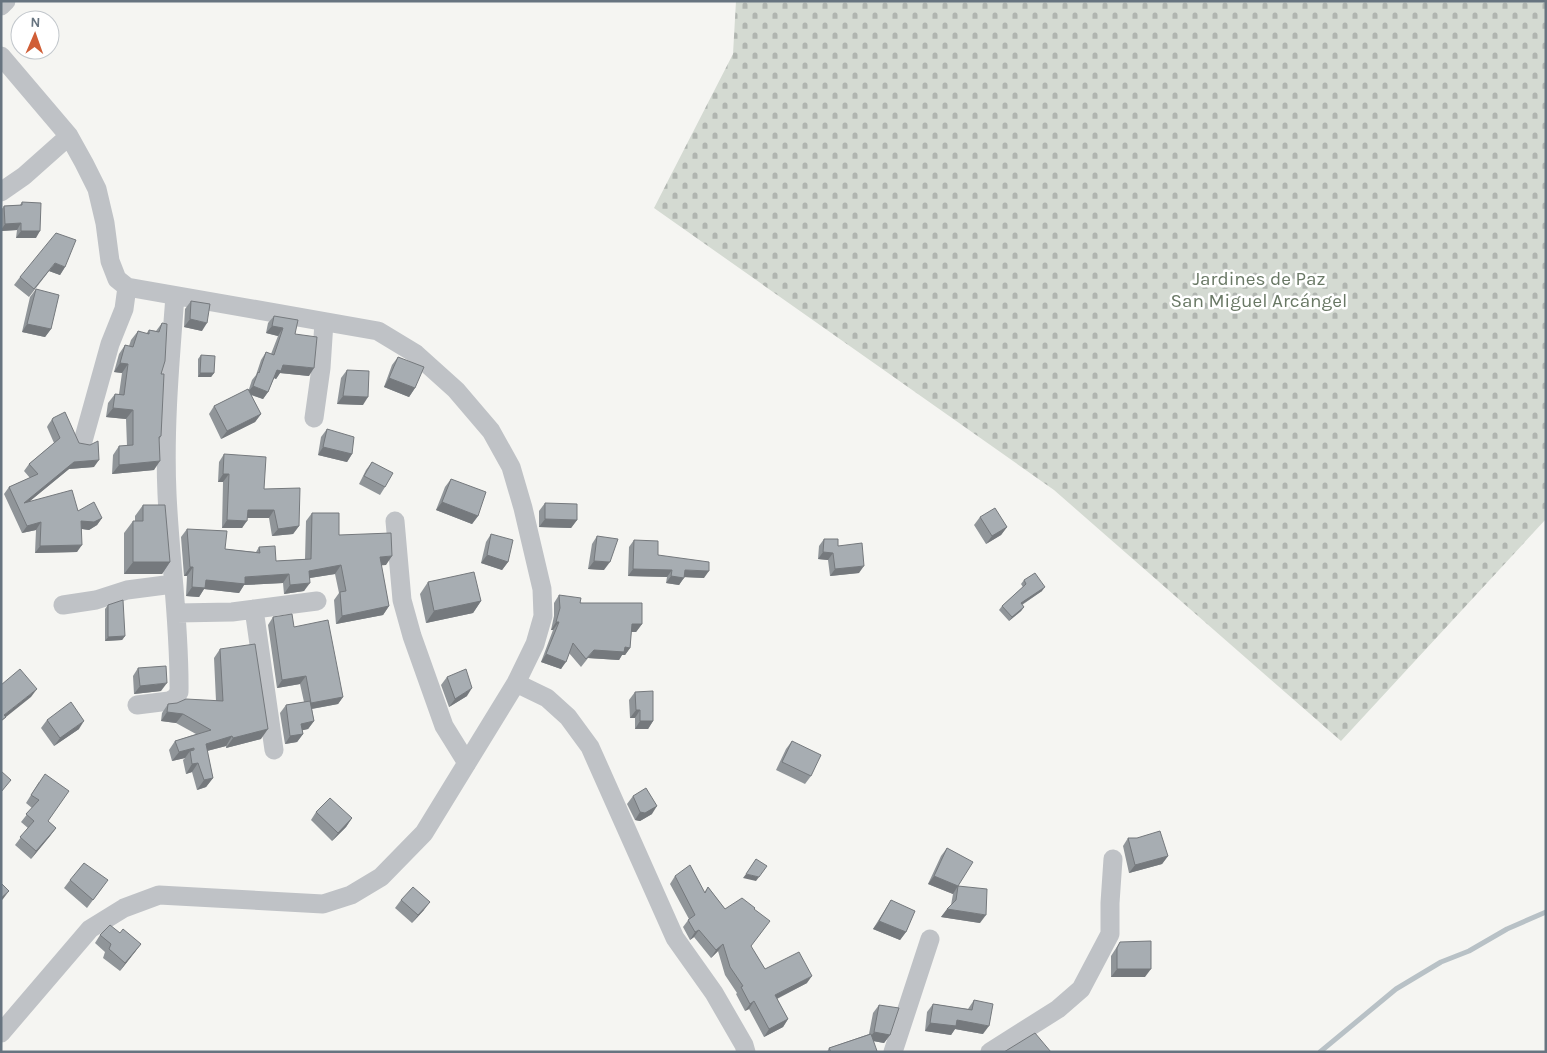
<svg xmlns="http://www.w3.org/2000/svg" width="1547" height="1053" font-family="Karla,sans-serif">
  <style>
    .cemetery { fill: url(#cemetery-stones) }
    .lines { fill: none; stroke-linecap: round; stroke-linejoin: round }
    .stream { stroke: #b8c1c6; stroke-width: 5 }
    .minor { stroke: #bfc2c6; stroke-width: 19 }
    .wall { fill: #909599 }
    .shaded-wall { fill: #75797d }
    .building { fill: #a7adb2; stroke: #75797d }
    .labels { text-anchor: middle; stroke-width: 5; stroke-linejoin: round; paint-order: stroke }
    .park-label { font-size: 19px; fill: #697865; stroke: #fff }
  </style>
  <defs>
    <pattern id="cemetery-stones" width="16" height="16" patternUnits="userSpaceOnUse" patternTransform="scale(1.25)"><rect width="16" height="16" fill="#d4dad2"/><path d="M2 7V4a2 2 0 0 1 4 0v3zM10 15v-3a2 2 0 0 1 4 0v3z" fill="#b0b5b0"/></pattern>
  </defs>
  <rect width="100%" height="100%" fill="#f5f5f2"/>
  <!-- cemetery -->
  <path class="cemetery" d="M736,1H1546V519L1341,741L1054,490L654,208L733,54Z"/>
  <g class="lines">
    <!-- stream -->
    <path class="stream" d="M1320,1052L1396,989L1441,962L1469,951L1507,929L1546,912"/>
    <!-- minor -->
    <path class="minor" d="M1,6L6,1
      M1,56L69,136L84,163L97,189L105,223L110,261L117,279L127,287L378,331L416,354L456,390L491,431L511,467L523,508L542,589L543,616L535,644L516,683L424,833L381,877L351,895L323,904L159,895L124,908L90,929L1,1033
      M1,192L24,176L69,136
      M314,418L321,368L324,322
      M83,441L110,344L124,309L127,287
      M395,521L402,600L412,636L444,726L467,763
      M63,605L96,600L127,590L173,584
      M254,609L274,750
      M177,613L232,612L317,601
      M516,683L547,698L568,717L590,747L675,938L714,993L744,1045L746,1052
      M137,705L169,701L175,698L179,692C180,626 170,560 167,494C164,428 170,362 175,296
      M893,1052L930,939
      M990,1052L1058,1009L1081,989L1110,934V903L1113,859"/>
  </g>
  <!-- wall -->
  <path class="wall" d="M22,202L36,238H16L17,230L1,231V210L4,206L20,205Z
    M65,267L60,275L49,271L29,297L14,285L20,277Z
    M36,289L51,329L45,337L22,332L30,297Z
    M191,301L202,331L184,327L185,309Z
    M274,316L295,334L309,376L280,373L276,379L274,378L268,392L263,399L251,395L261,414L255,422L221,439L209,414L214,406L249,389L252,380L256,375L261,360L266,352L271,354L278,336L266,333L268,323Z
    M162,323L161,436L159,440L154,470L112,474L113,455L119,446H127L126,419L106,417L108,403L115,394H119L122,373L114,372L119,354L125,345L129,346L131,340L138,331L146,334L149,330L156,331Z
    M201,355L214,373L211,377H198V359Z
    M398,357L415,388L409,397L384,387L392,365Z
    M347,370L363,405L337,404L341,378Z
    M53,418L79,443L94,467L69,469L30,501L78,511L102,518L97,525L89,530L82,529L77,552L35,553L36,530L22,533L4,494L9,487L30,478L24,471L29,464L54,443L47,427L48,425Z
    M327,429L352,454L347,462L318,455L321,437Z
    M224,454L264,489L299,526L293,534L272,536L269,518H247L242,528H222L223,482H218L219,462Z
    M372,462L385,487L380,495L359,484L366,470Z
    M451,479L478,516L472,524L436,510L445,487Z
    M545,503L577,520L571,528L539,527V511Z
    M143,505L170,562L162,574H124V533L133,521H135V516Z
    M312,513L339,535L386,565H381L389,606L383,615L336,624L334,600L339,593L335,574L310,578L304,591L284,594L283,583L244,585L239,593L204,589L199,597L186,596L187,576H184L181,537L187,529L225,549L256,552L259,547L276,561L305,559L306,521Z
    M980,517L1007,527L1001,535L986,544L974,525Z
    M491,534L508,562L502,570L481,563L486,542Z
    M597,536L604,570L588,569L592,544Z
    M824,539L838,546L859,573L830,576L828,560L818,559L819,546Z
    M634,540L658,555L704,578L684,577L679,585L666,583L667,577L628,576L629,547Z
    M1024,580L1042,591L1022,605L1024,607L1021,611L1009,621L999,610L1002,606L1023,587L1021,584Z
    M428,582L481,601L473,613L426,623L420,594Z
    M559,595L642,624L636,632H631L630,648L625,655H622L619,660L588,658L581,667L569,653L561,669L541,662L553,630H551L554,616V603Z
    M108,605L125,636L122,640L105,641V609Z
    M273,617L294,627L343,697L338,704L312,709L314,721L308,729L302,730L303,734L297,742L285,744L280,713L286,705L304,702L300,684L277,688L268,625Z
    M220,649L261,739L226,748V746L207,751L213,778L206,787L197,790L192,772L186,774L183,760L185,758L172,761L169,750L175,741L196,734L176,723L161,721L162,713L168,704L216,701L214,658Z
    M138,668L161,691L134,694L133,676Z
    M447,677L467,696L449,707L441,685Z
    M635,692L653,721L648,729H635V718H630L629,700Z
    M47,720L79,729L54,746L41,728Z
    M792,741L811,776L805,784L776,770L786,749Z
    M39,782L48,821L56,828L50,836L31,859L15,845L28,828L21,822L32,808L26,803Z
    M633,796L652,814L640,821L635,820L627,804Z
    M316,812L352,818L346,827L332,841L311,820Z
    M1128,838L1168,856L1162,864L1129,873L1123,846Z
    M947,848L958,886L980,923L941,917L951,905L953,894L928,884L941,856Z
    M675,876L704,893L708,887L725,909H754L751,947L765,969L807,983L777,999L788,1019L783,1027L764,1037L749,1009L745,1011L736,994L737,993L725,975L718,951L711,958L694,937L690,940L683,927L689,919L670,884Z
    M70,880L102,888L87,908L64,888Z
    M401,900L424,910L412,923L395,908Z
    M891,900L906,932L900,940L873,929Z
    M120,933L141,944L120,971L103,958L105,952L95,943L100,935Z
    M1120,942L1145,977H1111V956Z
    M974,1000L983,1034L955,1029L951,1035L925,1031L927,1012L933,1004L968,1009Z
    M879,1005L890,1035L884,1043L873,1041L876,1052H827L829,1048L869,1034L873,1013Z"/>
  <!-- shaded-wall -->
  <path class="shaded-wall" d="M21,223L17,230L1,231V230L5,224Z
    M21,231H40L36,238H16Z
    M55,263L65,267L60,275L49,271L29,297Z
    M190,319L207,323L202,331L184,327Z
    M27,324L51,329L45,337L22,332Z
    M272,326L283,328L278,336L266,333Z
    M120,363L128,364L122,373L114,372Z
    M283,365L314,368L309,376L280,373L276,379L272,377L277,370Z
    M200,373H214L211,377H198Z
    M389,378L415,388L409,397L384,387Z
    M253,386L268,392L263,399L247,393Z
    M343,396L368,397L363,405L337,404Z
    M113,408L133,410L126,419L106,417Z
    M261,414L255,422L221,439L227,431Z
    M323,447L352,454L347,462L318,455Z
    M99,460L94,467L69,469L19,510L24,503L74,462Z
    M160,461L154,470L112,474L119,465Z
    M223,474H229L223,482H218Z
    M442,502L478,516L472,524L436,510Z
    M248,510H274L269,518H242Z
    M102,518L97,525L89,530L76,528L81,521Z
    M545,519L577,520L571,528L539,527Z
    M227,520L247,521L242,528H222Z
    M41,522L36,530L22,533L27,526Z
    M299,526L293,534L272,536L278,529Z
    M1007,527L1001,535L986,544L992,536Z
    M82,545L77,552L35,553L40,546Z
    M823,552L833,553L828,560L818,559Z
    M487,555L508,562L502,570L481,563Z
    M392,556L386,565L374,566L380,557Z
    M594,561L610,562L604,570L588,569Z
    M133,562H170L162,574H124Z
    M341,565L335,574L303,579L309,571Z
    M864,566L859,573L830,576L835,569Z
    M190,567H193L187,576H184Z
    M633,569L672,570L667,577L628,576Z
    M685,570L709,571L704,578L683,577L684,578L679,585L666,583L671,576Z
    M289,574L283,583L244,585L239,593L204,589L199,597L186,596L192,587L206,580Z
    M310,583L304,591L284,594L290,585Z
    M1045,587L1042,591L1018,607L1021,603Z
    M481,601L473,613L426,623L434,611Z
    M389,606L383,615L336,624L342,616Z
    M1024,607L1021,611L1009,621L1012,617Z
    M556,622H559L553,630H551Z
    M632,624H642L636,632H626Z
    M125,636L122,640L105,641L108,637Z
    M625,647L630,648L625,655H622L619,660L588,658L581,667L594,650Z
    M546,654L566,662L561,669L541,662Z
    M306,676L300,684L277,688L282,680Z
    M167,683L161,691L134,694L140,686Z
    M472,688L467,696L449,707L455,699Z
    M37,689L31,697L1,721L4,715Z
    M343,697L338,704L305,710L311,703Z
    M636,710H640L635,718H630Z
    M167,712L183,714L176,723L161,721Z
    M84,721L79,729L54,746L60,738Z
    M314,721L308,729L295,732L301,724Z
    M640,721H653L648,729H635Z
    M268,729L261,739L226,748L233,738Z
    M303,734L297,742L285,744L290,736Z
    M232,736L226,746L199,753L206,744Z
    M194,748L190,753V751L185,758L172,761L179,752Z
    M198,763L192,772L186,774L192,764Z
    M213,778L206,787L197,790L204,780Z
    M657,806L652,814L640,821L635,820L640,812Z
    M352,818L346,827L332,841L338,833Z
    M56,828L50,836L31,859L36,851Z
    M1168,856L1162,864L1129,873L1135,865Z
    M746,874L759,877L756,881L743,878Z
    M934,876L958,886L953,894L928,884Z
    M9,891L3,899L1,901V898Z
    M430,902L424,910L412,923L418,915Z
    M947,909L986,915L980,923L941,917Z
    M879,921L906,932L900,940L873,929Z
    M699,930L694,937L690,940L695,932Z
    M141,944L135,952L120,971L125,963Z
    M723,944L718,951L711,958L716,950Z
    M1117,969H1151L1145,977H1111Z
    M812,976L807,983L770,1002L775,995Z
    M754,1001L749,1009L745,1011L750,1004Z
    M788,1019L783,1027L764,1037L769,1029Z
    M957,1020L989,1026L983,1034L955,1029L951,1035L925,1031L930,1023Z
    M874,1032L890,1035L884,1043L868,1040Z"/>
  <!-- building -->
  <path class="building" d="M22,202L41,203L40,231H21V223L5,224L4,206L22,205Z
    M56,233L76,240L65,267L55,263L34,289L20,277Z
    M36,289L59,295L51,329L27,324Z
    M191,301L210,304L207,323L190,319Z
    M274,316L298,320L295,334L317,337L314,368L283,365L281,371L277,370L268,392L253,386L258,372L259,373L266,352L274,355L283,328L272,326Z
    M162,323L167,324L165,361L161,374H164L161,436L159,437L160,461L119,465V446L133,445V410L113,408L115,394L124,395L128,364L120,363L125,345L133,347L138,331L149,334V330L159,332Z
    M201,355L215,356L214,373H200Z
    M398,357L424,367L415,388L389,378Z
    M347,370L369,371L368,397L343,396Z
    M248,389L261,414L227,431L214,406Z
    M65,412L79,443L90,445L98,441L99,460L74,462L24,503L72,490L78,511L94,502L102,518L94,522L81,521L82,545L40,546L41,522L27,526L9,487L38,474L29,464L60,438L52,420L53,418Z
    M327,429L354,437L352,454L323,447Z
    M224,454L266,457L264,489L300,488L299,526L278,529L274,510H248L247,521L227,520L229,474H223Z
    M372,462L393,473L385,487L364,476Z
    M451,479L486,492L478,516L442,502Z
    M545,503L577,504V520L545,519Z
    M143,505H165L170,562H133V521H143Z
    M995,508L1007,527L992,536L980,517Z
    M312,513H339V535L391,533L392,556L380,557L389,606L342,616L340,592L346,591L341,565L309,571L310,583L290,585L289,574L245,577V584L206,580L205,588L192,587L193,567H190L187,529L227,531L225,549L260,553L259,547L275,546L276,561L311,559Z
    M491,534L513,540L508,562L487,555Z
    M597,536L618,539L610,562L594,561Z
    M824,539H838V546L862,543L864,566L835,569L833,553L823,552Z
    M634,540L658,541V555L709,562V571L685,570L684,578L671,576L672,570L633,569Z
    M474,572L481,601L434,611L428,582Z
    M1035,573L1045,587L1021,603L1024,607L1012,617L1002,606L1026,584L1024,580Z
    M559,595L581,598L580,603H642V624H632L630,648L625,647L624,652L594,650L586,659L573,643L566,662L546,654L559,622H556L560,608Z
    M123,600L125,636L108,637V605Z
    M292,614L294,627L328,620L343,697L311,703L306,676L282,680L273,617Z
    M255,644L268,729L233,738L232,736L206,744L213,778L204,780L198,763L192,764L190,751L194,750V748L179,752L175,741L211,730L183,714L167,712L168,704L177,703L186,699L223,701L220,649Z
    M166,666L167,683L140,686L138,668Z
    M20,669L37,689L4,715L6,717L1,721V685Z
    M466,669L472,688L455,699L447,677Z
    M653,691V721H640V710H636L635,692Z
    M310,701L314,721L301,724L303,734L290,736L286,705Z
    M71,702L84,721L60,738L47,720Z
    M792,741L821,755L811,776L782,762Z
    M1,771L11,780L1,792Z
    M45,774L69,791L48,821L56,828L36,851L20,837L34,821L26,814L39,800L31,795Z
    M646,788L657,806L645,813L640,812L633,796Z
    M330,798L352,818L338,833L316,812Z
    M1160,831L1168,856L1135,865L1128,838H1137Z
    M947,848L973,862L958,886L987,889L986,915L947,909L956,900L958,886L934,876Z
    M756,859L767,866L759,877L746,874Z
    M84,863L108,880L93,900L70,880Z
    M690,865L705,893L708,887L725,909L742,898L755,908L754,909L770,921L751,946L765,969L799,952L812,976L775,995L788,1019L769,1029L754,1001L750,1004L741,987L743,986L730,967L723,944L716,950L699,930L695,932L688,920L695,915L675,876Z
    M1,883L9,891L1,898Z
    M413,887L430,902L418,915L401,900Z
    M891,900L915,911L906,932L879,921Z
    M110,925L120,933L123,929L141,944L125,963L109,949L111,944L100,935Z
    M1151,941V969H1117V948L1120,942Z
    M974,1000L993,1004L989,1026L957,1020L956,1026L930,1023L933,1004L972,1010Z
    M879,1005L899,1008L890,1035L874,1032Z
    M1035,1033L1051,1052H1004Z
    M871,1034L877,1051L874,1052H831L829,1048Z"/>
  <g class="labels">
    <!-- park labels -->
    <g class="park-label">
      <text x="1259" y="285">Jardines de Paz<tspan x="1259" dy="22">San Miguel Arcángel</tspan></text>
    </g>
  </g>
  <!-- border -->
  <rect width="1547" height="1053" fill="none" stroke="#677480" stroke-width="5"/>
  <!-- north arrow -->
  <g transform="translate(35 35) rotate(2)"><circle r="24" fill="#ffffff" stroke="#c2c7cc"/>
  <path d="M0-4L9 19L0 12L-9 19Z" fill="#d05e37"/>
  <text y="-8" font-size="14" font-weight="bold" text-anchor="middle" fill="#677480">N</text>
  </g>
</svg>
